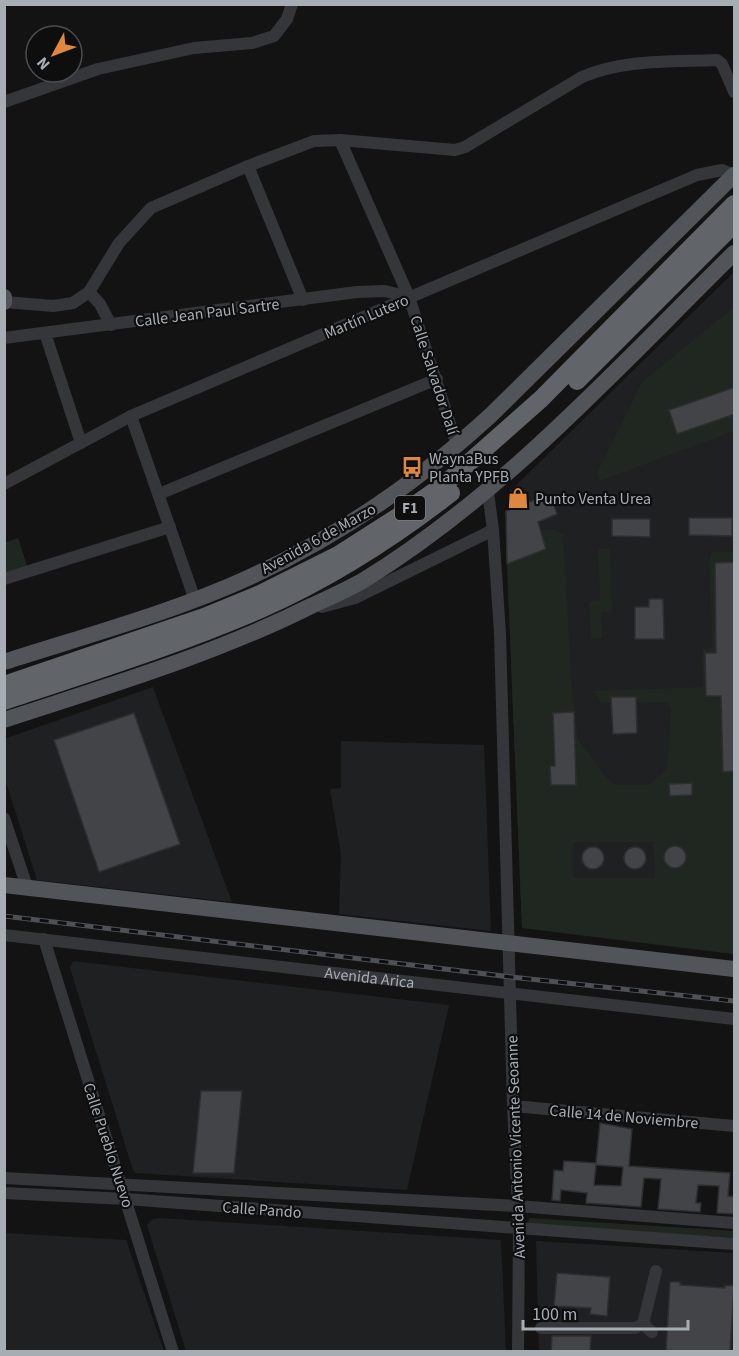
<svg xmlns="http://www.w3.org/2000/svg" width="739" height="1356" font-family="'Source Sans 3',sans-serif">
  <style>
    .built { fill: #1f2021 }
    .green { fill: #202720; fill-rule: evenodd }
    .building { fill: #424447; stroke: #2d2e30; stroke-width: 1.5; fill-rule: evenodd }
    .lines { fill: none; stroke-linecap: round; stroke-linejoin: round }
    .minor { stroke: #343639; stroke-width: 12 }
    .major { stroke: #515458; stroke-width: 16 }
    .highway { stroke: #61656a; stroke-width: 18 }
    .rail-casing { stroke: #4d5054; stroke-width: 5 }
    .rail { stroke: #0e0e0f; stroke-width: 3; stroke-dasharray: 9; stroke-linecap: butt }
    .labels { text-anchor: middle; stroke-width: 4.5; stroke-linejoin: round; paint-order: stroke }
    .shield { fill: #0e0e0f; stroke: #787d82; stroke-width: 1.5 }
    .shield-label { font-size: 15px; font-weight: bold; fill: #a6adb3 }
    .street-label { font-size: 16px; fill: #a6adb3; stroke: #0e0e0f }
    .poi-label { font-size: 16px; fill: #a6adb3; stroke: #0e0e0f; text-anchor: start }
  </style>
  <rect width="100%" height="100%" fill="#131314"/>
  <!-- built -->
  <path class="built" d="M734,272V954L522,928L507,564V494Z
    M153,687L232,902L37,880L5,779L4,739Z
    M341,741L484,745L491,931L339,914L341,854L330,789L341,788Z
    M73,961L449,1005L407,1190L135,1173L132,1167L70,968Z
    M160,1218L501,1240L506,1351H186L147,1225L153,1219Z
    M4,1233L126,1240L164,1351H5Z
    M536,1241L734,1253V1351H539Z"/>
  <!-- green -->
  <path class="green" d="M734,307V387L669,410L677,434L734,414V431L599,481L597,473L642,382Z
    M540,530H556L563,535L572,690L578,740L606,777L616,785H649L667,769L671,709L667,702L601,703L594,691L703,687L702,649L713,648L709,562L712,552H734V562L715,563L716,653L705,654L706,696H734V954L522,928L507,564L546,549ZM573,842H654L655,878H573Z
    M18,538L27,566L5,573L4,543Z
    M610,548L612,612H601L602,638H591L589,601L600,600L598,549Z
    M530,1218L734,1231V1238L529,1225L528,1221Z"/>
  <!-- building -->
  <path class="building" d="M735,387V414L677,434L669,410Z
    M550,494L557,514L538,522L546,549L507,564L506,511Z
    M689,518H732V536L689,535Z
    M612,519H650V537L612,536Z
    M735,562V771L723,772L721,696H706L705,653H716L715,563Z
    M649,599H663L664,639H635V607H649Z
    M611,697H636L637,733L613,734Z
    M574,712L576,785H551L550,766H555L553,713Z
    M134,713L180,844L99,872L54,740Z
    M692,783V795L670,796L669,784Z
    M664 857a11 11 0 1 1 22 0a11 11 0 1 1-22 0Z
    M582 858a11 11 0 1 1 22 0a11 11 0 1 1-22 0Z
    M624 858a11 11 0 1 1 22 0a11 11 0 1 1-22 0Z
    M201,1091H242L234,1173H193Z
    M600,1123L632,1129L629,1166L730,1173L728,1196L735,1197V1214L717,1213L719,1186L698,1185L696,1203H701L700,1212L658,1209L661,1179L644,1178L641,1207L586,1203L587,1193L561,1190L560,1201L552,1200L554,1170L563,1171L564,1161L596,1163ZM596,1165L623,1167L621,1186L594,1185Z
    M557,1273L610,1277L607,1316L590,1314L591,1308L554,1306Z
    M670,1282H680V1285L725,1288V1285L734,1286L730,1352H666Z
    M552,1336H591L590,1352H551Z"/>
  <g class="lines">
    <!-- minor -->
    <g class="minor">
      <path d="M4,102L98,69L194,48L252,43L274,36L287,19L292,4"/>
      <path d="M340,140L409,297L457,445"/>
      <path d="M248,166L303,300"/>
      <path d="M89,292L100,304L111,325"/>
      <path d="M5,302L53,306L73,303L89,292L119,243L151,208L248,166L314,141L340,140L455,150L465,147L582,77C624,59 671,62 717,60L722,64L734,92"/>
      <path d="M45,333L81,443"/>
      <path d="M4,338L357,292L385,291L409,297"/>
      <path d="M131,416L195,600"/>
      <path d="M4,484L131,416L697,175L722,170L734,175"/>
      <path d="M488,492L493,530L500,633L513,1106L519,1228L518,1352"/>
      <path d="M159,494L437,379"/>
      <path d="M4,579L170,527"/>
      <path d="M322,607L355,598L493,530"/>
      <path d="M4,818L27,887"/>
      <path id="s1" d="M4,935L734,1019"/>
      <path d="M44,939L173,1352"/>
      <path d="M513,1106L734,1126"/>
      <path d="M4,1178L517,1206L734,1223"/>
      <path d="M4,1193L126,1199L734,1244"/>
      <path d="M541,1328H635L643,1324"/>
      <path d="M652,1332L643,1324L656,1271"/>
    </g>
    <!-- major -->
    <path class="major" d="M4,297V302
      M4,662C85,636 174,612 250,577C339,536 419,481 491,415L734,175
      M4,720C108,686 213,655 311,606C328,598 347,590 364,580C505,493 617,368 734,253
      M4,885L734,969"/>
    <!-- highway -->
    <path class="highway" d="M577,381L734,224
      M4,685L204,617L260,594L338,555L399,516L446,483L541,399L734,204
      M4,701C91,672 178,645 261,609C329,579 393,538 451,493"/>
    <defs>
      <path id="rail" d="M4,916L511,977L734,1001"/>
    </defs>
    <!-- rail casing -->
    <use href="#rail" class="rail-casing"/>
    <!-- rail -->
    <use href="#rail" class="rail"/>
  </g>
  <!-- icons -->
  <defs>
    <symbol id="bus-bare" viewBox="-9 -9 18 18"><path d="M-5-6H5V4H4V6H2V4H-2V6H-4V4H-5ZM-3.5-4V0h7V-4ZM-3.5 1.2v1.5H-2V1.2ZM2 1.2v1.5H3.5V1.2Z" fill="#e0873f" stroke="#0e0e0f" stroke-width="2.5" paint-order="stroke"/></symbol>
    <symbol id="shop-bare" viewBox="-9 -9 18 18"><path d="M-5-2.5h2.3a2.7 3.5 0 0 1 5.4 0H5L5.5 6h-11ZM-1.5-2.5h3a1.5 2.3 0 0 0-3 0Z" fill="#e0873f" stroke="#0e0e0f" stroke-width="2.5" paint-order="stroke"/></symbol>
  </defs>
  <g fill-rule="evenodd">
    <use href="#bus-bare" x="397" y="452" width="30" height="30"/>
    <use href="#shop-bare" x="503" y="483" width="30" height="30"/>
  </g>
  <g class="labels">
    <!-- shield labels -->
    <rect class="shield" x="395" y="496" width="30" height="24" rx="4.5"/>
    <g class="shield-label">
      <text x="410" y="513">F1</text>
    </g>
    <!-- street labels -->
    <g class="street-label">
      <text transform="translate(207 312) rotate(-7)" y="6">Calle Jean Paul Sartre</text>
      <text transform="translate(366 316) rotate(-23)" y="6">Martín Lutero</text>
      <text transform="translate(435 375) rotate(72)" y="6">Calle Salvador Dalí</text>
      <text transform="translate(318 538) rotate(-29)" y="6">Avenida 6 de Marzo</text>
      <text dy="6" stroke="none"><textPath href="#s1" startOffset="368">Avenida Arica</textPath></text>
      <text transform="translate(624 1116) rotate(5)" y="6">Calle 14 de Noviembre</text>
      <text transform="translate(109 1145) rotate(72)" y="6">Calle Pueblo Nuevo</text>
      <text transform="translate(515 1147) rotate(-92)" y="6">Avenida Antonio Vicente Seoanne</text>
      <text transform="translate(262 1209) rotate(4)" y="6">Calle Pando</text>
    </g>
    <!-- poi labels -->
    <g class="poi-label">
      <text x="429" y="464">WaynaBus<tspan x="429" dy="18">Planta YPFB</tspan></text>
      <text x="535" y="504">Punto Venta Urea</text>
    </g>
  </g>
  <!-- border -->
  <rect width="739" height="1356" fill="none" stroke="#a6adb3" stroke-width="12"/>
  <!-- north arrow -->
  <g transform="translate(54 54) rotate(229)"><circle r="28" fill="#0e0e0f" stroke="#4b4e51" stroke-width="1.5"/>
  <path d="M0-4.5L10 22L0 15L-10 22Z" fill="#e0873f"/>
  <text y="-9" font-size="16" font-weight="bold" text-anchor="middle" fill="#a6adb3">N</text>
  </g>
  <!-- scale -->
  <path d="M523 1320v9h165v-9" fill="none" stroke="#a6adb3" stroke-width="3"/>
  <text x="532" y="1320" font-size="18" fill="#a6adb3" stroke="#0e0e0f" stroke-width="4.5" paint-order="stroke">100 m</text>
</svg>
